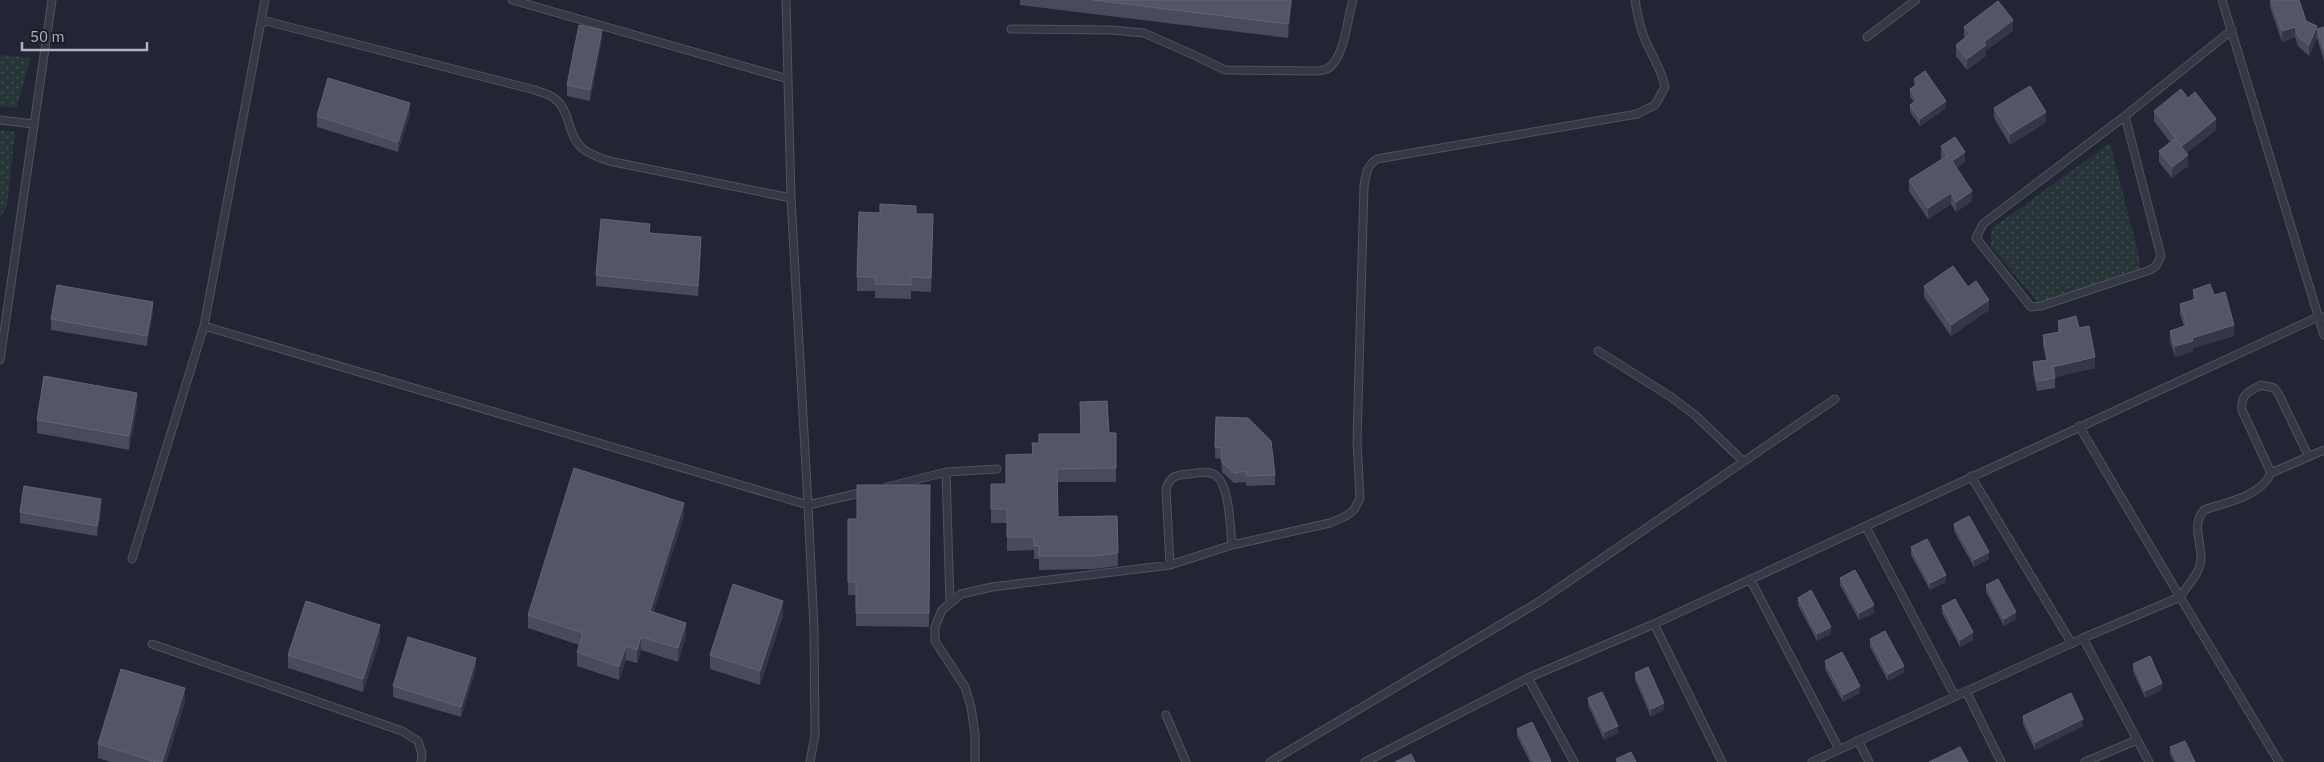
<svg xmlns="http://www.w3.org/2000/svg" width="2324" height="762" font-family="'IBM Plex Sans',sans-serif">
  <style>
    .grass { fill: url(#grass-dots) }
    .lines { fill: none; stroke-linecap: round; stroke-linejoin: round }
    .service-casing { stroke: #50535f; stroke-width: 9 }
    .service { stroke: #353845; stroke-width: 7 }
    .wall { fill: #474b5c }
    .shaded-wall { fill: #333747 }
    .building { fill: #525667; stroke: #616575 }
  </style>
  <defs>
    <pattern id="grass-dots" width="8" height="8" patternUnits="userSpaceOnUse" patternTransform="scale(1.25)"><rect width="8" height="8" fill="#273438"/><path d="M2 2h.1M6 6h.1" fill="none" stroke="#444f53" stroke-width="1.8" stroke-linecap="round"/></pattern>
  </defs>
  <rect width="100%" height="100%" fill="#222634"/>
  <!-- grass -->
  <path class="grass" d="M0,55L30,58L17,108L0,106Z
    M0,130L15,132L7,206L0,218Z
    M2110,143L2139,256L2140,269L2041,306L1991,247V229Z"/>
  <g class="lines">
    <defs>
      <path id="service" d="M512,0L788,79
        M786,0L791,198
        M2222,0L2324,335
        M262,20L535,90C540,92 549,94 554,98C571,110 567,136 583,149C591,155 600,158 609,161L791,198L808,505L864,492
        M1011,29L1111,30L1144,33L1196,56L1225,70L1316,71C1319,71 1324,70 1327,69C1345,59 1347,18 1353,0
        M1867,37L1916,0
        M2125,116L2161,256L2156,266L2150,270L2041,306L2031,307L1976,238L1983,224L2125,116L2232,30
        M0,120L33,124
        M204,326L808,505L814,629L815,735L810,762
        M1598,351L1671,397L1695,415L1744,462
        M0,360L52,0
        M946,472L950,602
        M2271,473L2242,410C2240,395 2249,391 2261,385L2274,388L2278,393L2309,457
        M1971,476L2072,644
        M887,487L946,472L997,469
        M1866,527L1955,696
        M132,559L204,326L265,0
        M1170,565L1166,489C1170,476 1176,475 1189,474C1197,473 1208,470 1215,475C1230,484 1230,528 1232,545
        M1750,579L1839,749
        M1654,624L1722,762
        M2083,638L2149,762
        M152,644L402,731L418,741L422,754L421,762
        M1528,678L1574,762
        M1966,691L2001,762
        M1166,715L1186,762
        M1858,740L1869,762
        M975,762V734L971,707L965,687L935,641V627L942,610L961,594L992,587L1170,565L1232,545L1330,523L1346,516L1354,510L1360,498L1357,442L1364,186C1366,174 1367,165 1377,159L1637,114L1655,105L1665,87C1662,72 1656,63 1650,50C1641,34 1638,18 1635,0
        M1270,762L1537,603L1835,399
        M1365,762L1528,678L1654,624L2318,317H2324
        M1812,762L2083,638L2180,597L2079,426
        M2085,762L2137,740
        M2279,762L2180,597C2187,586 2200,573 2201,560C2202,543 2191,525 2204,510C2227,502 2260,497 2271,473L2324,450"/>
    </defs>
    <!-- service casing -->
    <use href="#service" class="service-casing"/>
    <!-- service -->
    <use href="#service" class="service"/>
  </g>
  <!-- wall -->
  <path class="wall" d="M1020,0H1292L1288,38L1020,5Z
    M2270,0H2299L2306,21L2317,29L2324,27V61L2317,38L2309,56L2298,46L2295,37L2282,42L2270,7Z
    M1964,27L2013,31L1986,50V56L1967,70L1956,56V45L1965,38L1964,37Z
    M602,40L590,101L567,96V85Z
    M1914,79L1946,108L1920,126L1910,112V105L1914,102L1910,97V89L1914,86Z
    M2188,98L2216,130L2186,153L2188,166L2172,178L2159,162V151L2170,142L2154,121V111Z
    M1994,108L2046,122L2010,145L1994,118Z
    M410,114L398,152L317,127V116Z
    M1941,146L1965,162L1957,168L1972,201L1956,212L1951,204L1928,219L1909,191V180L1942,159L1941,157Z
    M916,214L933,228L931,292L911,291V299L875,298V291H857V277Z
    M650,233L701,248L698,296L596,286V275Z
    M1924,286L1968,287L1989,310L1951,336L1924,297Z
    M2193,290L2214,295L2234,336L2193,348V351L2175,357L2170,341V331L2184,326L2180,315V304L2193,300Z
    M153,312L147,346L51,330V319Z
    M2058,321L2079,328L2095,368L2055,377V388L2037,391L2033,373V362L2046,360L2043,346V335L2058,332Z
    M1080,402L1109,433H1116V482H1058V517L1117,516L1118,566L1094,569L1039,570V559H1034V550L1007,551V523H991V498L1006,484L1032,454V443H1039L1081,434Z
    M137,407L129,450L37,433V420Z
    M1216,417L1275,475V485L1247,486L1245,482L1234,483L1222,472L1221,459L1215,458Z
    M930,485L929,627L856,626V595H848V582L857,519Z
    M101,510L97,536L20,523V512Z
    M684,516L653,612L686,636L678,662L641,650L637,663L626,660L619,680L577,666V652L579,645L528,628V615Z
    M1954,524L1989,559L1974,567L1954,531Z
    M1911,547L1946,582L1930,590L1911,555Z
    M1840,578L1874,613L1859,620L1840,585Z
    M1986,585L2016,619L2004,626L1986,592Z
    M1798,598L1831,634L1817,641L1798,605Z
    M1942,606L1973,640L1960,647L1942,613Z
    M783,615L760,685L710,669V655Z
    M380,639L363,692L288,668V655Z
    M1870,639L1904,673L1888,681L1870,647Z
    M1825,661L1860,693L1843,702L1825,669Z
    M2133,664L2162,690L2145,698L2133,671Z
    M476,668L461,717L393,697V686Z
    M1635,673L1664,710L1651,717L1635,680Z
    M1588,698L1618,733L1604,740L1588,705Z
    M185,702L166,762H111L98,758V744Z
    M2023,716L2083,726L2035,750L2023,724Z
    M1517,729L1551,762H1530L1517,736Z
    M2170,747L2195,762H2174L2170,754Z"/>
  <!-- shaded-wall -->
  <path class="shaded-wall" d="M1291,0H1292L1288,38V24Z
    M2013,20V31L1986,50V56L1967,70V59L1984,42Z
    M2317,26V38L2309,56V45Z
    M2295,27V37L2282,42V31Z
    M602,30V40L590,101V90Z
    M1946,101V108L1920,126V119Z
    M410,103V114L398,152V142Z
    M2046,112V122L2010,145V134Z
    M2216,119V130L2182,157V146Z
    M1965,152V162L1952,172V161Z
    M2188,155V166L2172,178V167Z
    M1972,191V201L1956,212V202Z
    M1951,193V204L1928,219V208Z
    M933,214V228L931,292V278Z
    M701,237V248L698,296V286Z
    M1989,300V310L1951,336V325Z
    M153,302V312L147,346V336Z
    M2234,325V336L2193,348V351L2175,357V346L2192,338Z
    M2095,357V368L2053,378V367Z
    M137,393V407L129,450V436Z
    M101,499V510L97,536V526Z
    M684,503V516L650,624V611Z
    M1989,552V559L1974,567V560Z
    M1946,575V582L1930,590V583Z
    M783,601V615L760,685V671Z
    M1874,605V613L1859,620V613Z
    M2016,612V619L2004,626V619Z
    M686,623V636L678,662V648Z
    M380,625V639L363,692V679Z
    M1831,627V634L1817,641V634Z
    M1973,632V640L1960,647V640Z
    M641,637V650L637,663V650Z
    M626,646V660L619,680V667Z
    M476,658V668L461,717V707Z
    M1904,666V673L1888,681V674Z
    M2162,683V690L2145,698V691Z
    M1860,686V693L1843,702V695Z
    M185,688V702L166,762H162Z
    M1664,703V710L1651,717V709Z
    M2083,719V726L2035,750V742Z
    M1618,726V733L1604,740V732Z"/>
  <!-- building -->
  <path class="building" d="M1093,0H1291L1288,24Z
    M2271,0H2299L2306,21L2317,26L2309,45L2298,36L2295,27L2282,31Z
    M1998,1L2013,20L1984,42L1986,45L1967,59L1956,45L1970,34L1964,27Z
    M579,25L602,30L590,90L567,85Z
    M2324,27V50L2317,29Z
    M1925,71L1946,101L1920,119L1910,105L1917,100L1910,89L1918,84L1914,79Z
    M328,78L410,103L398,142L317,116Z
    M2030,86L2046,112L2010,134L1994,108Z
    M2181,89L2188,98L2195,92L2216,119L2182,146L2154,111Z
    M1955,137L1965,152L1952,161L1972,191L1956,202L1951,193L1928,208L1909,180L1947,156L1941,146Z
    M2175,139L2188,155L2172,167L2159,151Z
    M880,204L916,206V214H933L931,278L911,277V285L875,284V277H857L859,212L880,213Z
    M601,219L650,224L649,233L701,237L698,286L596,275Z
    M1953,266L1968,287L1976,281L1989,300L1951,325L1924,286Z
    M2210,284L2214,295L2225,292L2234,325L2192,338L2193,341L2175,346L2170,331L2187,325L2180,304L2196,299L2193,290Z
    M57,285L153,302L147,336L51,319Z
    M2076,316L2079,328L2089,326L2095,357L2053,367L2055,378L2037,381L2033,362L2048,360L2043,335L2060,332L2058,321Z
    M44,376L137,393L129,436L37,420Z
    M1107,401L1109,433H1116V468L1057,469L1058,517L1117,516L1118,553L1094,556H1039V546H1034V537H1007V509H991V484H1006V455L1033,454L1032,443H1039V434H1081L1080,402Z
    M1216,417L1248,418L1271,441L1275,475L1247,476L1245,471L1234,473L1222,462L1221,448L1215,447Z
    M574,468L684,503L650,611L686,623L678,648L641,637L637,650L626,646L619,667L577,652L583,633L528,615Z
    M857,485H930L929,613H856V582H848V519H857Z
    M24,486L101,499L97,526L20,512Z
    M1969,516L1989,552L1974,560L1954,524Z
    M1927,539L1946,575L1930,583L1911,547Z
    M1855,570L1874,605L1859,613L1840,578Z
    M1998,579L2016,612L2004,619L1986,585Z
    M733,584L783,601L760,671L710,655Z
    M1811,590L1831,627L1817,634L1798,598Z
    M1955,599L1973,632L1960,640L1942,606Z
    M306,601L380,625L363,679L288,655Z
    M1885,631L1904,666L1888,674L1870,639Z
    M408,637L476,658L461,707L393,686Z
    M1842,652L1860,686L1843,695L1825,661Z
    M2150,656L2162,683L2145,691L2133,664Z
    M1648,667L1664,703L1651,709L1635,673Z
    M121,669L185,688L162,762H156L98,744Z
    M1602,692L1618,726L1604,732L1588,698Z
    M2071,693L2083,719L2035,742L2023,716Z
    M1532,722L1551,761L1550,762H1534L1517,729Z
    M2185,741L2195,762H2177L2170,747Z
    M1960,747L1968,762H1929Z
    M1631,752L1636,762H1617L1616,759Z
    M1411,754L1415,762H1395Z"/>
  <!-- scale -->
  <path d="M22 42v8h125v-8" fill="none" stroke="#b0b3c1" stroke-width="2.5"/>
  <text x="30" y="42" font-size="15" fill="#b0b3c1" stroke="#1b1e29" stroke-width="4" paint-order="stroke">50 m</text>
</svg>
